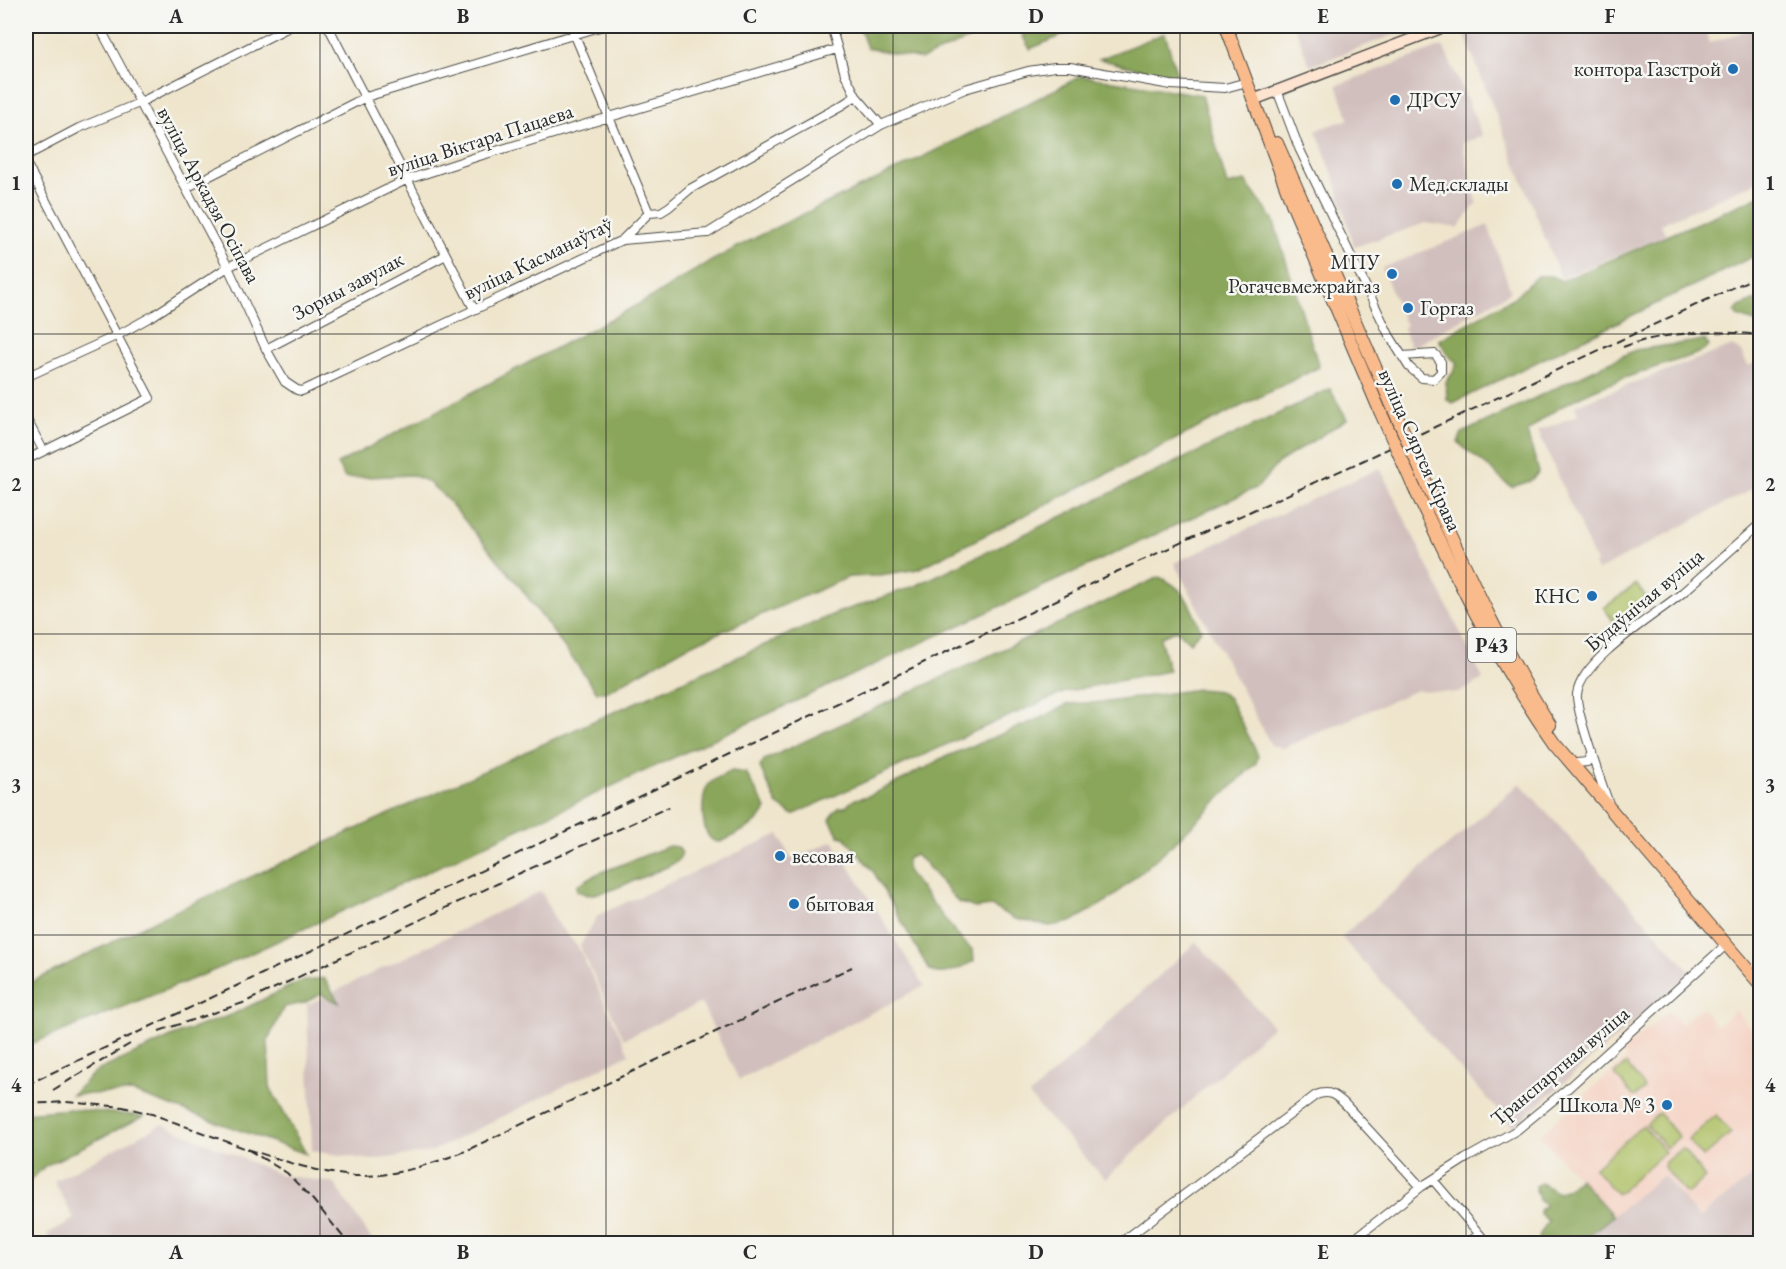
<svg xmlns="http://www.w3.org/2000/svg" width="1786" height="1269" font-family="'EB Garamond',serif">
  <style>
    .built { fill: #f5d2c2 }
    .industrial { fill: #d1bfbd }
    .green { fill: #adc064; stroke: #6c7648; stroke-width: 1.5 }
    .forest { fill: #8aa65a; stroke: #5a6842; stroke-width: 1.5 }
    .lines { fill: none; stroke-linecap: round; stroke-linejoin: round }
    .street-casing { stroke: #484743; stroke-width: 10 }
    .secondary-casing { stroke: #484743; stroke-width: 13 }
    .primary-casing { stroke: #484743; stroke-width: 14 }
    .street { stroke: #fff; stroke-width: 8 }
    .secondary { stroke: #fde4d1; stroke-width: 10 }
    .primary { stroke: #fabb8c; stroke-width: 12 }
    .rail { stroke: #2b2b2b; stroke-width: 2; stroke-dasharray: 9 4.5; stroke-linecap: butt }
    .primary-bridge-casing { stroke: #484743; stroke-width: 14; stroke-linecap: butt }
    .primary-bridge { stroke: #fabb8c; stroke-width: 12 }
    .grid { fill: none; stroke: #2b2b2b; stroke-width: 1.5; stroke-opacity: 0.55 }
    .poi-dot { fill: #1f6fb2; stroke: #f6f6f2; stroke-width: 2 }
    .labels { text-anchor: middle; stroke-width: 5; stroke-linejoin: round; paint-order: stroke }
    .shield { fill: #f6f6f2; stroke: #686867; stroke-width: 1.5 }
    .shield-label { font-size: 20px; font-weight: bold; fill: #2b2b2b }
    .poi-label { font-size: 21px; fill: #2b2b2b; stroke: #f6f6f2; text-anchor: start }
    .street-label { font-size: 21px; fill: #2b2b2b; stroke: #f6f6f2 }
    .neatline { fill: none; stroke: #2b2b2b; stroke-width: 2 }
    .grid-label { font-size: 20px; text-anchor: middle; font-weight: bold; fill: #2b2b2b }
  </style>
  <rect width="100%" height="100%" fill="#f6f6f2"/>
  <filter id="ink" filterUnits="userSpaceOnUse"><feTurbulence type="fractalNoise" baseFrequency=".0167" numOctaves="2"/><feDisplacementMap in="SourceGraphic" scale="12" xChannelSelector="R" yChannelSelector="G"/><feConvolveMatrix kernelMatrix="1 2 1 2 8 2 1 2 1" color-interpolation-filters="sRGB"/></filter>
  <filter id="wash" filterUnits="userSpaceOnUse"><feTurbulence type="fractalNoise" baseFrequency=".008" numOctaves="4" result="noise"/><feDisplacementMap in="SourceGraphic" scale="24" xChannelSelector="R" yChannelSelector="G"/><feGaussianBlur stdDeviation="1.35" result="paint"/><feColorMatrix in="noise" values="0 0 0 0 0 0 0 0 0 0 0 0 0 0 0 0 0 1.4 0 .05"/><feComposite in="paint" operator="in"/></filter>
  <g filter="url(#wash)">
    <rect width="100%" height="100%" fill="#efe5cc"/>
    <!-- built -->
    <path class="built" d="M1701,1007L1717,1026L1735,1010L1760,1040V1170L1699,1218L1663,1176L1613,1216L1539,1135L1627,1058L1622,1051L1669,1011L1681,1025Z"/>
    <!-- industrial -->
    <path class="industrial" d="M1294,26H1418L1310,66Z
      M1480,26H1703L1710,43L1760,26V180L1661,224L1666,235L1561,278L1463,31Z
      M1443,46L1483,136L1462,143L1477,203L1458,228L1426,223L1354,247L1335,180L1316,130L1349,119L1337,85Z
      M1488,225L1511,292L1411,348L1403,328L1406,326L1382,268Z
      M1732,346L1741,351L1748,366L1760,361V485L1597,571L1594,564L1596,562L1538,431L1578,415L1575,405Z
      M1380,468L1483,679L1459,693L1417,690L1283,748L1271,745L1174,563Z
      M1520,783L1691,972L1513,1127L1341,937Z
      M779,834L791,859L833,841L924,986L739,1080L701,1003L624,1039L580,946L598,915Z
      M541,891L556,922L578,947L629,1054L431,1152L372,1160L312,1151L307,1005Z
      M1196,942L1273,1026L1105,1179L1029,1096Z
      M162,1124L281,1175L334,1183L374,1243H51L47,1234L74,1219L54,1181Z
      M1760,1170V1243H1579L1663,1175L1699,1218Z"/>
    <!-- green -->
    <path class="green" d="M1636,584L1651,603L1618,628L1604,608Z
      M1625,1065H1627L1644,1086V1089L1636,1096H1633L1616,1076L1615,1073Z
      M1659,1113L1679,1137L1666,1148L1646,1124Z
      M1716,1115L1731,1133L1703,1157L1688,1140Z
      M1643,1125L1665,1152L1617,1194L1594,1168Z
      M1681,1149L1685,1151L1705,1178L1688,1193H1685L1664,1167L1665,1162Z"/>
    <!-- forest -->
    <path class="forest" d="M859,26H991L990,30L922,59L867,48Z
      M1048,26H1084L1030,49L1022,35Z
      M1165,33L1178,79L1099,59Z
      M1081,76L1202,95L1227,185L1245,181L1273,219L1319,367L918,569L874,576L849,577L688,646L606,692H597L518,584L445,497L428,482L413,475L345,478L337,464L654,296C719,252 790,221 860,187C935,152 1008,114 1081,76Z
      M1760,196V253L1453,403L1447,400L1446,382L1454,371L1457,363L1448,355L1439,340L1516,296L1537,276H1552L1562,281Z
      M1760,298V324L1737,316L1735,312L1739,307Z
      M1705,340L1709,346L1699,353C1642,373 1570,390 1527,433L1539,472L1530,481L1512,487C1501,481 1495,472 1485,464C1476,456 1466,451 1458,442L1462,433L1635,350Z
      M1330,389L1347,419L1278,463L1258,487L215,970L26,1046V985L156,920L587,724L834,614L915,586Z
      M1159,577C1187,589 1189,604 1201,630L1190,643L1176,630L1160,638L1169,671L1068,691L1002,719L793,815L777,804L760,767L764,760Z
      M1198,689L1219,691L1229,698L1254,747L1258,756L1256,763L1174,843L1109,900L1071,922L1050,926L1015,919L991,906L975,908L958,902L924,862L915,855L907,859V871L963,942L973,950L974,961C961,967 940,981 928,968L873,871L844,837L839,836L830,820L834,812L840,807H845L855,799L868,796L906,778L921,769L923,770L940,759L1041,718L1068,704L1107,702Z
      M732,771L746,773L766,808C761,821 752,826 740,832C734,835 726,841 719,842C700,842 701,801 706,789C710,780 723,775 732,771Z
      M669,846L678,847L682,853L678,861L667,867L609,891L588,895L577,891V885L597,874Z
      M324,978L339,1003L321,994L304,1003L284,1007L268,1040L270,1087L306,1154L132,1092L71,1095L95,1072L180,1033L231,1015L299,982Z
      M69,1109L144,1116L45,1166L26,1185V1113Z
      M1579,1178L1613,1216L1579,1243H1539V1236L1548,1221L1540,1214V1209L1544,1207L1545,1205L1539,1200L1535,1186L1541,1183L1558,1193L1569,1188Z"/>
  </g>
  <g filter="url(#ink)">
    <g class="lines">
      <defs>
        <path id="street" d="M99,26L228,267L266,349L285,382L297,390L302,391L622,240L649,213L661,212L669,207L690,189L842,105L856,96
          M328,26L474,309
          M571,26L649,213
          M831,26L845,74L856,96L881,125
          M1277,90L1299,148L1389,335L1409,367L1422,378L1434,379L1441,372V362L1435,354L1402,356
          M26,156L79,128L139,103L291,26
          M26,163L150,398L26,460
          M186,188L366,97L603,26
          M622,240L708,233L881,125L965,89L1028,71L1055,67H1070L1171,85L1225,88L1247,82
          M266,349L446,255
          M26,377L118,335L154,315L228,267L406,180L476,157L837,49
          M26,418L43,450
          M1577,763L1587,762L1592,753
          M1609,804C1602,784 1575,711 1577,694C1582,659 1654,616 1681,594C1708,571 1734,547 1760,524
          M1433,1180L1488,1244
          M1119,1244L1316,1095C1329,1090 1335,1095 1344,1103L1421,1187
          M1348,1244L1421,1187L1465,1159L1517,1130L1567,1089L1727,944
          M1467,1244L1479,1234"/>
        <path id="secondary" d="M1253,100L1446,26"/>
        <path id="primary" d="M1226,26L1293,206L1380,411
          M1277,143L1391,403
          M1424,478C1463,562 1500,646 1550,725
          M1412,483C1454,573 1496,661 1554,743L1760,984"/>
      </defs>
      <!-- street casing -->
      <use href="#street" class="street-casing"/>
      <!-- secondary casing -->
      <use href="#secondary" class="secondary-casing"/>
      <!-- primary casing -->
      <use href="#primary" class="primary-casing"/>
      <!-- street -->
      <use href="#street" class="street"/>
      <!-- secondary -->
      <use href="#secondary" class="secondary"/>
      <!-- primary -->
      <use href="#primary" class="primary"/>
      <!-- rail -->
      <path class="rail" d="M1623,347C1666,331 1715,330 1760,335
        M159,1031L243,1003L518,874L669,807
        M26,1085L1116,572L1362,461L1760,275
        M53,1090L130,1044
        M26,1104L66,1102L123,1107L152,1114L247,1149L287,1173L313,1200L349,1244
        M247,1149C279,1159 311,1171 345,1175C384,1180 425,1166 461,1153L852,967"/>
      <defs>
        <path id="primary-bridge" d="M1391,403L1424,478
          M1380,411L1412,483"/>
      </defs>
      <!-- primary-bridge casing -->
      <use href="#primary-bridge" class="primary-bridge-casing"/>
      <!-- primary-bridge -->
      <use href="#primary-bridge" class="primary-bridge"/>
    </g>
  </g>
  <!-- grid -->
  <path class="grid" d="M320,26V1244M606,26V1244M893,26V1244M1180,26V1244M1466,26V1244M26,334H1760M26,634H1760M26,935H1760"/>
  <!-- markers -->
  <g class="poi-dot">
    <circle cx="1733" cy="69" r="6"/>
    <circle cx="1395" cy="100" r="6"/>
    <circle cx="1397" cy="184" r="6"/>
    <circle cx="1392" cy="274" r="6"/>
    <circle cx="1408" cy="308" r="6"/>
    <circle cx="1592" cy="596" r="6"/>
    <circle cx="780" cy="856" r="6"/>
    <circle cx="794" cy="904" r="6"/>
    <circle cx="1667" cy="1105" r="6"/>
  </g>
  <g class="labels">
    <!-- shield labels -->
    <rect class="shield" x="1468" y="628" width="48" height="34" rx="4.5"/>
    <g class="shield-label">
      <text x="1492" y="652">Р43</text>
    </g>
    <!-- poi labels -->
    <g class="poi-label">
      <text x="1721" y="76" text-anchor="end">контора Газстрой</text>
      <text x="1407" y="107">ДРСУ</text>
      <text x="1409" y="191">Мед.склады</text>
      <text x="1380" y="269" text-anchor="end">МПУ<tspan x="1380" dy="24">Рогачевмежрайгаз</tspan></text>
      <text x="1420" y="315">Горгаз</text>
      <text x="1580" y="603" text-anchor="end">КНС</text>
      <text x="792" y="863">весовая</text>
      <text x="806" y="911">бытовая</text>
      <text x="1655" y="1112" text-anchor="end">Школа № 3</text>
    </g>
    <!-- street labels -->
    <g class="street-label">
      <text transform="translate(480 140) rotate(-18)" y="7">вуліца Віктара Пацаева</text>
      <text transform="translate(209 195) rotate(62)" y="7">вуліца Аркадзя Осіпава</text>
      <text transform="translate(538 258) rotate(-26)" y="7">вуліца Касманаўтаў</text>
      <text transform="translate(348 286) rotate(-28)" y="7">Зорны завулак</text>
      <text transform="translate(1420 450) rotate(66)" y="7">вуліца Сяргея Кірава</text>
      <text transform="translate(1644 600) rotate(-40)" y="7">Будаўнічая вуліца</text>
      <text transform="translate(1560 1066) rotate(-40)" y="7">Транспартная вуліца</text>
    </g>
  </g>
  <!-- margin -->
  <rect width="1786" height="1269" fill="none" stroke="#f6f6f2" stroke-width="66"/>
  <rect x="33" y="33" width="1720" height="1203" class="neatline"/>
  <g class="grid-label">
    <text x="176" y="23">A</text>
    <text x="463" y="23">B</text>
    <text x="750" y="23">C</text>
    <text x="1036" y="23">D</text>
    <text x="1323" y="23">E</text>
    <text x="1610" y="23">F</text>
    <text x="16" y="190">1</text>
    <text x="1770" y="190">1</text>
    <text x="16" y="491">2</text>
    <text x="1770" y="491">2</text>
    <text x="16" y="792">3</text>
    <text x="1770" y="792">3</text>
    <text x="16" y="1092">4</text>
    <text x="1770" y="1092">4</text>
    <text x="176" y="1259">A</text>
    <text x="463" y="1259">B</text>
    <text x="750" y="1259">C</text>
    <text x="1036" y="1259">D</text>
    <text x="1323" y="1259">E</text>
    <text x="1610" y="1259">F</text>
  </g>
</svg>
